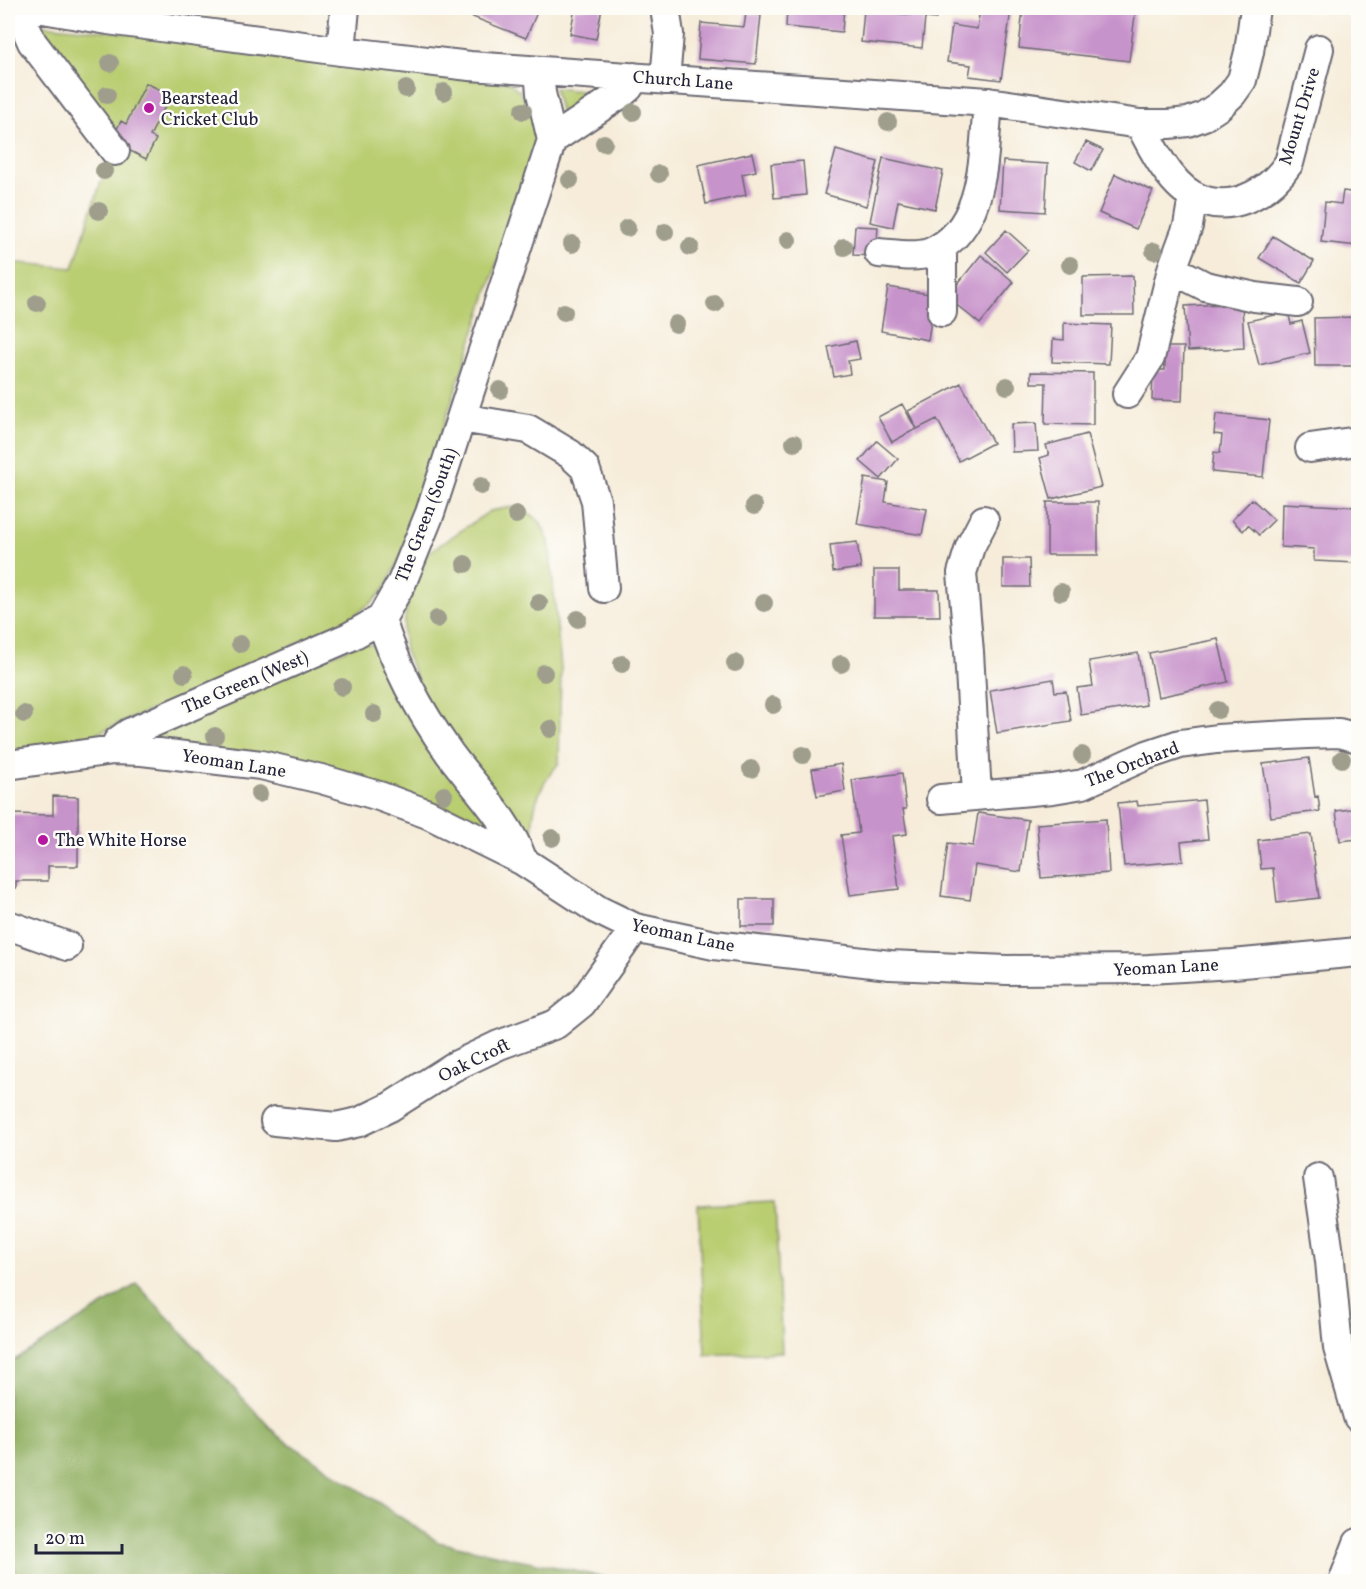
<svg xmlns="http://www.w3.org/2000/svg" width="1366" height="1589" font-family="Vollkorn,serif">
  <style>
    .green { fill: #b9cd71; stroke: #6e7856; stroke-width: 1.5 }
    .forest { fill: #92b063; stroke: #5a694f; stroke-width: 1.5 }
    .building { fill: #c793cb }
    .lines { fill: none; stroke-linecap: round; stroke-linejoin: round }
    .minor-casing { stroke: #6c6972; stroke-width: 32 }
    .minor { stroke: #fff; stroke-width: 28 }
    .tree { fill: #9f9e8d }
    .poi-dot { fill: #b5179e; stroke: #fdfcf7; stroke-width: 2 }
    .labels { text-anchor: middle; stroke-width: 5; stroke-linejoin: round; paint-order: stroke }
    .street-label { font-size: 18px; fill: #22223b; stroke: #fdfcf7 }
    .poi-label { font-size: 18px; fill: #22223b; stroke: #fdfcf7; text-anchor: start }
  </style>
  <rect width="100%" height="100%" fill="#fdfcf7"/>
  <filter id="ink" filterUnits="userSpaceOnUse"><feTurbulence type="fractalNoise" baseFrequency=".0167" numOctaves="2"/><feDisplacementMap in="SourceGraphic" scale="12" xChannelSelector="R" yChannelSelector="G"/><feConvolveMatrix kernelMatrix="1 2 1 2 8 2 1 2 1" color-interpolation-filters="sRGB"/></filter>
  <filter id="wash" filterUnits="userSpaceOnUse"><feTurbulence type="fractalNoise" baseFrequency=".008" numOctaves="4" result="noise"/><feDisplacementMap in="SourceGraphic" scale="24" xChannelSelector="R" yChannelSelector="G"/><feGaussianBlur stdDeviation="1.35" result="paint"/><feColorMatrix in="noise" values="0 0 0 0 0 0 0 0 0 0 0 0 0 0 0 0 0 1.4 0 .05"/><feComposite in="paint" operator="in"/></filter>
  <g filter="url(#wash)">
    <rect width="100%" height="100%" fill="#f6ecd9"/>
    <!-- green -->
    <path class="green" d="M33,24L207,41L509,82C530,99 539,121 535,148L400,558L384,590L371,603L346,621L217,682L81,740L8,752V262L73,268L109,157Z
      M554,88L600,93L565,128Z
      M512,507L532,515L540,522L549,541L561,668L559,763C537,788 529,813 534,847L431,713L405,651L403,630L410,590L428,553L490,511Z
      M361,643L374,645L380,651L491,825L486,830L149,741L146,735Z
      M775,1202L782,1352L705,1355L698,1205Z"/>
    <!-- forest -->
    <path class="forest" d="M137,1284L278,1436L438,1542L622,1581H18L8,1548V1364Z"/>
    <g id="blocks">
      <!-- building -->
      <path class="building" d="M450,8H533L538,10L526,38Z
        M575,8H602L596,39L570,34Z
        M787,8H844L842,32L786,27Z
        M912,8H937L936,19L925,18L922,48L861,42L864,10L911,15Z
        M980,8L1011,10L1001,80L969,76L971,65L947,62L952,25L977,29Z
        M1023,8H1136L1129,61L1019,48Z
        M746,13L761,15L756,64L698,59L701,23L744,27Z
        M146,83L171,95L150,136L156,139L146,159L111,141L121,121L126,124Z
        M1356,109H1358V136L1355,135Z
        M1086,142L1103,150L1091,171L1075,162Z
        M836,150L878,162L866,206L824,194Z
        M752,153L756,171L742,174L746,195L706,204L698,165Z
        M883,158L943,171L935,209L898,201L893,227L870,222Z
        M803,161L806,195L774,198L771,164Z
        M1003,161L1048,164L1045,212L1000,209Z
        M1115,174L1153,191L1136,229L1099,213Z
        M1343,191L1358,193V246L1321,242L1325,202L1341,204Z
        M855,226L878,227L876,256L853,255Z
        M1006,230L1028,250L1007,272L986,252Z
        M1273,236L1314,261L1301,283L1259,258Z
        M981,255L1014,282L980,324L947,297Z
        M1133,276L1134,315H1083V277Z
        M888,287L935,295L928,340L881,331Z
        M1242,303L1244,348L1188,351L1185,306Z
        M1288,312L1291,324L1302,321L1310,353L1259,365L1248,321Z
        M1358,317V366H1315L1314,318Z
        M1064,323L1111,325L1109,364L1052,362L1053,339L1064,340Z
        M856,341L860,359L848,361L850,374L834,377L828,347Z
        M1165,347H1184L1182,401L1152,400L1153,370H1165Z
        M1031,372L1093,373V425L1045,424L1046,383H1031Z
        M961,383L993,443L959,461L937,419L917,429L908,411Z
        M902,404L916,429L892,442L878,417Z
        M1216,414L1269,420L1263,477L1212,472L1214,452L1220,453L1222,435L1214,434Z
        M1036,423L1038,451L1012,452L1011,424Z
        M1087,434L1101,487L1051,499L1040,458L1049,455L1046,445Z
        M877,441L898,459L881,479L860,461Z
        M865,478L888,482L885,502L927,509L922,535L857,524Z
        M1252,499L1274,520L1259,535L1248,525L1243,531L1232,520Z
        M1047,502H1098V555H1047Z
        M1282,503L1358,507L1357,563L1314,561V549L1281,547Z
        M857,542L861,568L833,572L830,545Z
        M1003,559H1029L1030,587H1003Z
        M874,570H899V590H939L940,616H874Z
        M1218,639L1228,682L1158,697L1149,653Z
        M1138,653L1146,705L1081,715L1077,688L1093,686L1089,661Z
        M1053,679L1055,692L1066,691L1071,721L997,733L990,690Z
        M1309,758L1315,797L1318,796L1320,811L1271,817L1263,764Z
        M841,764L845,791L817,796L812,769Z
        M902,773L906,809H903L907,834L892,836L899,889L850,895L841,835L859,833L852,780Z
        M53,796L78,797V866H48V881H16V888H8V814L53,815Z
        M1204,800L1208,839L1181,842L1183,861L1124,866L1118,803L1137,801L1138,806Z
        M1358,808V839L1340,841L1336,811Z
        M978,813L1028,820L1021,872L975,865L970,900L941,896L948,843L973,846Z
        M1106,819L1109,873L1041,878L1037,824Z
        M1311,834L1319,898L1277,903L1273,868L1261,869L1258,840Z
        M741,899H774V926H741Z"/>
    </g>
  </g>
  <g filter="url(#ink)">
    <use href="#blocks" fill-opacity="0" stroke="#6c6972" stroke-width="1.5"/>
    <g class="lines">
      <defs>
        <path id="minor" d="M17,8L32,42L115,151
          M37,8L108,20L341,51L470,66L988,102L1140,124H1169L1188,122L1204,116L1219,106L1232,94L1242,80L1249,52L1255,8
          M665,8L669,34L665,80
          M341,51L345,8
          M539,71L541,93L552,140
          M1140,124C1151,146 1169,182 1192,195C1228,216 1268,194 1289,163L1319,49
          M1193,196L1188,226L1172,269L1205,286L1255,297L1298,302
          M879,253C894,254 915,258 929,253C987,230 983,153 988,102
          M942,312V246
          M1127,394L1150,358L1172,269
          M461,418L528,429L570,454L585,468L596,501L604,588
          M1310,448L1358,441
          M113,750L118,741L129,733L349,637L381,619
          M8,765L113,750L142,751L261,765L321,779L379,796L428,814L523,861L598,910L635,928L714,945L890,965L1007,970L1149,969L1233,964L1358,952
          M977,795L969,652L962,573L970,547L984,520
          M941,799L1053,789L1083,784L1147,755L1180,744L1217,739L1307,734L1339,733L1358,738
          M523,861C508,820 476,789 450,754C420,712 396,668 381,619L402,582L430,513L552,140L622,93L629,87L634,77
          M8,925L67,946
          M275,1121L336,1127L359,1122L390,1107L453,1067L499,1045L556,1024L582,1003L635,928
          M1318,1178L1330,1261L1338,1348L1358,1417
          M1343,1582L1358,1543"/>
      </defs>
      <!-- minor casing -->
      <use href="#minor" class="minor-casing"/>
      <!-- minor -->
      <use href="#minor" class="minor"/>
    </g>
    <!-- trees -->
    <g class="tree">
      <circle cx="110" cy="63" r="9"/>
      <circle cx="406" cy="89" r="9"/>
      <circle cx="444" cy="92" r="9"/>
      <circle cx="107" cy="95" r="9"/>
      <circle cx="523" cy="111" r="9"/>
      <circle cx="633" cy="112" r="9"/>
      <circle cx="888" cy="122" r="9"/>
      <circle cx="604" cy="143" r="9"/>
      <circle cx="104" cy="171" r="9"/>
      <circle cx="659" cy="174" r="9"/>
      <circle cx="570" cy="180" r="9"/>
      <circle cx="99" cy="211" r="9"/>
      <circle cx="627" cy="228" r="9"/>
      <circle cx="665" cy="232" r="9"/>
      <circle cx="788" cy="240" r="9"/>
      <circle cx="572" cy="244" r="9"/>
      <circle cx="690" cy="247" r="9"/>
      <circle cx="844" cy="247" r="9"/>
      <circle cx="1154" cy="251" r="9"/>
      <circle cx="1070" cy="265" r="9"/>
      <circle cx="37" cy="303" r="9"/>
      <circle cx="715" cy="304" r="9"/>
      <circle cx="564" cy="312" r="9"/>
      <circle cx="676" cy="324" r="9"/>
      <circle cx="1007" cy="386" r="9"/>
      <circle cx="500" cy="390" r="9"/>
      <circle cx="794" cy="443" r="9"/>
      <circle cx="481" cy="486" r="9"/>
      <circle cx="754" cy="506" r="9"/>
      <circle cx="516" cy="515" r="9"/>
      <circle cx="465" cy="564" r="9"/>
      <circle cx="1061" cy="592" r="9"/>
      <circle cx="539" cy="603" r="9"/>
      <circle cx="764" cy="603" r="9"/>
      <circle cx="437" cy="619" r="9"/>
      <circle cx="578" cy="619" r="9"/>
      <circle cx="240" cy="644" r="9"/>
      <circle cx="735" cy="663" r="9"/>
      <circle cx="622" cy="664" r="9"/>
      <circle cx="841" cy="664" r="9"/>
      <circle cx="544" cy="673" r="9"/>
      <circle cx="184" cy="674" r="9"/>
      <circle cx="342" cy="687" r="9"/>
      <circle cx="773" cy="705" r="9"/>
      <circle cx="1218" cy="710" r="9"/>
      <circle cx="24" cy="714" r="9"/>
      <circle cx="374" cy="714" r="9"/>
      <circle cx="550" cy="729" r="9"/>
      <circle cx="215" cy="736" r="9"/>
      <circle cx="803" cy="755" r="9"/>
      <circle cx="1082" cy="755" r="9"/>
      <circle cx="1342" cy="759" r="9"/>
      <circle cx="751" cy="769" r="9"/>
      <circle cx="259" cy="794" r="9"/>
      <circle cx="444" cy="795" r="9"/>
      <circle cx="552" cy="838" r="9"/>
    </g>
  </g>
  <!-- markers -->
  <g class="poi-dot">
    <circle cx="149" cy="108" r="6"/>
    <circle cx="43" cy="840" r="6"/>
  </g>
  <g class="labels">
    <!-- street labels -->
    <g class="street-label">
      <text transform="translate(683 80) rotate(4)" y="6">Church Lane</text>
      <text transform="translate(1299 116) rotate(-73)" y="6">Mount Drive</text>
      <text transform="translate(426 515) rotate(-69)" y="6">The Green (South)</text>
      <text transform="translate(245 682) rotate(-23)" y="6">The Green (West)</text>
      <text transform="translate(234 763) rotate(9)" y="6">Yeoman Lane</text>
      <text transform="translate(1132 764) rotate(-21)" y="6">The Orchard</text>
      <text transform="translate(683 935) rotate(12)" y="6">Yeoman Lane</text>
      <text transform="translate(1166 967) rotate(-3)" y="6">Yeoman Lane</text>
      <text transform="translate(474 1060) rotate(-26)" y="6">Oak Croft</text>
    </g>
    <!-- poi labels -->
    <g class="poi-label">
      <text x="161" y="104">Bearstead<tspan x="161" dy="21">Cricket Club</tspan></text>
      <text x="55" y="846">The White Horse</text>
    </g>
  </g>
  <!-- margin -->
  <rect width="1366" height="1589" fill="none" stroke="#fdfcf7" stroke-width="30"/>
  <!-- scale -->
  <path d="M36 1544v9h86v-9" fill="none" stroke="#22223b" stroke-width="3"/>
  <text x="45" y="1544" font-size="18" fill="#22223b" stroke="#fdfcf7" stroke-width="4.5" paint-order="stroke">20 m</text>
</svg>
